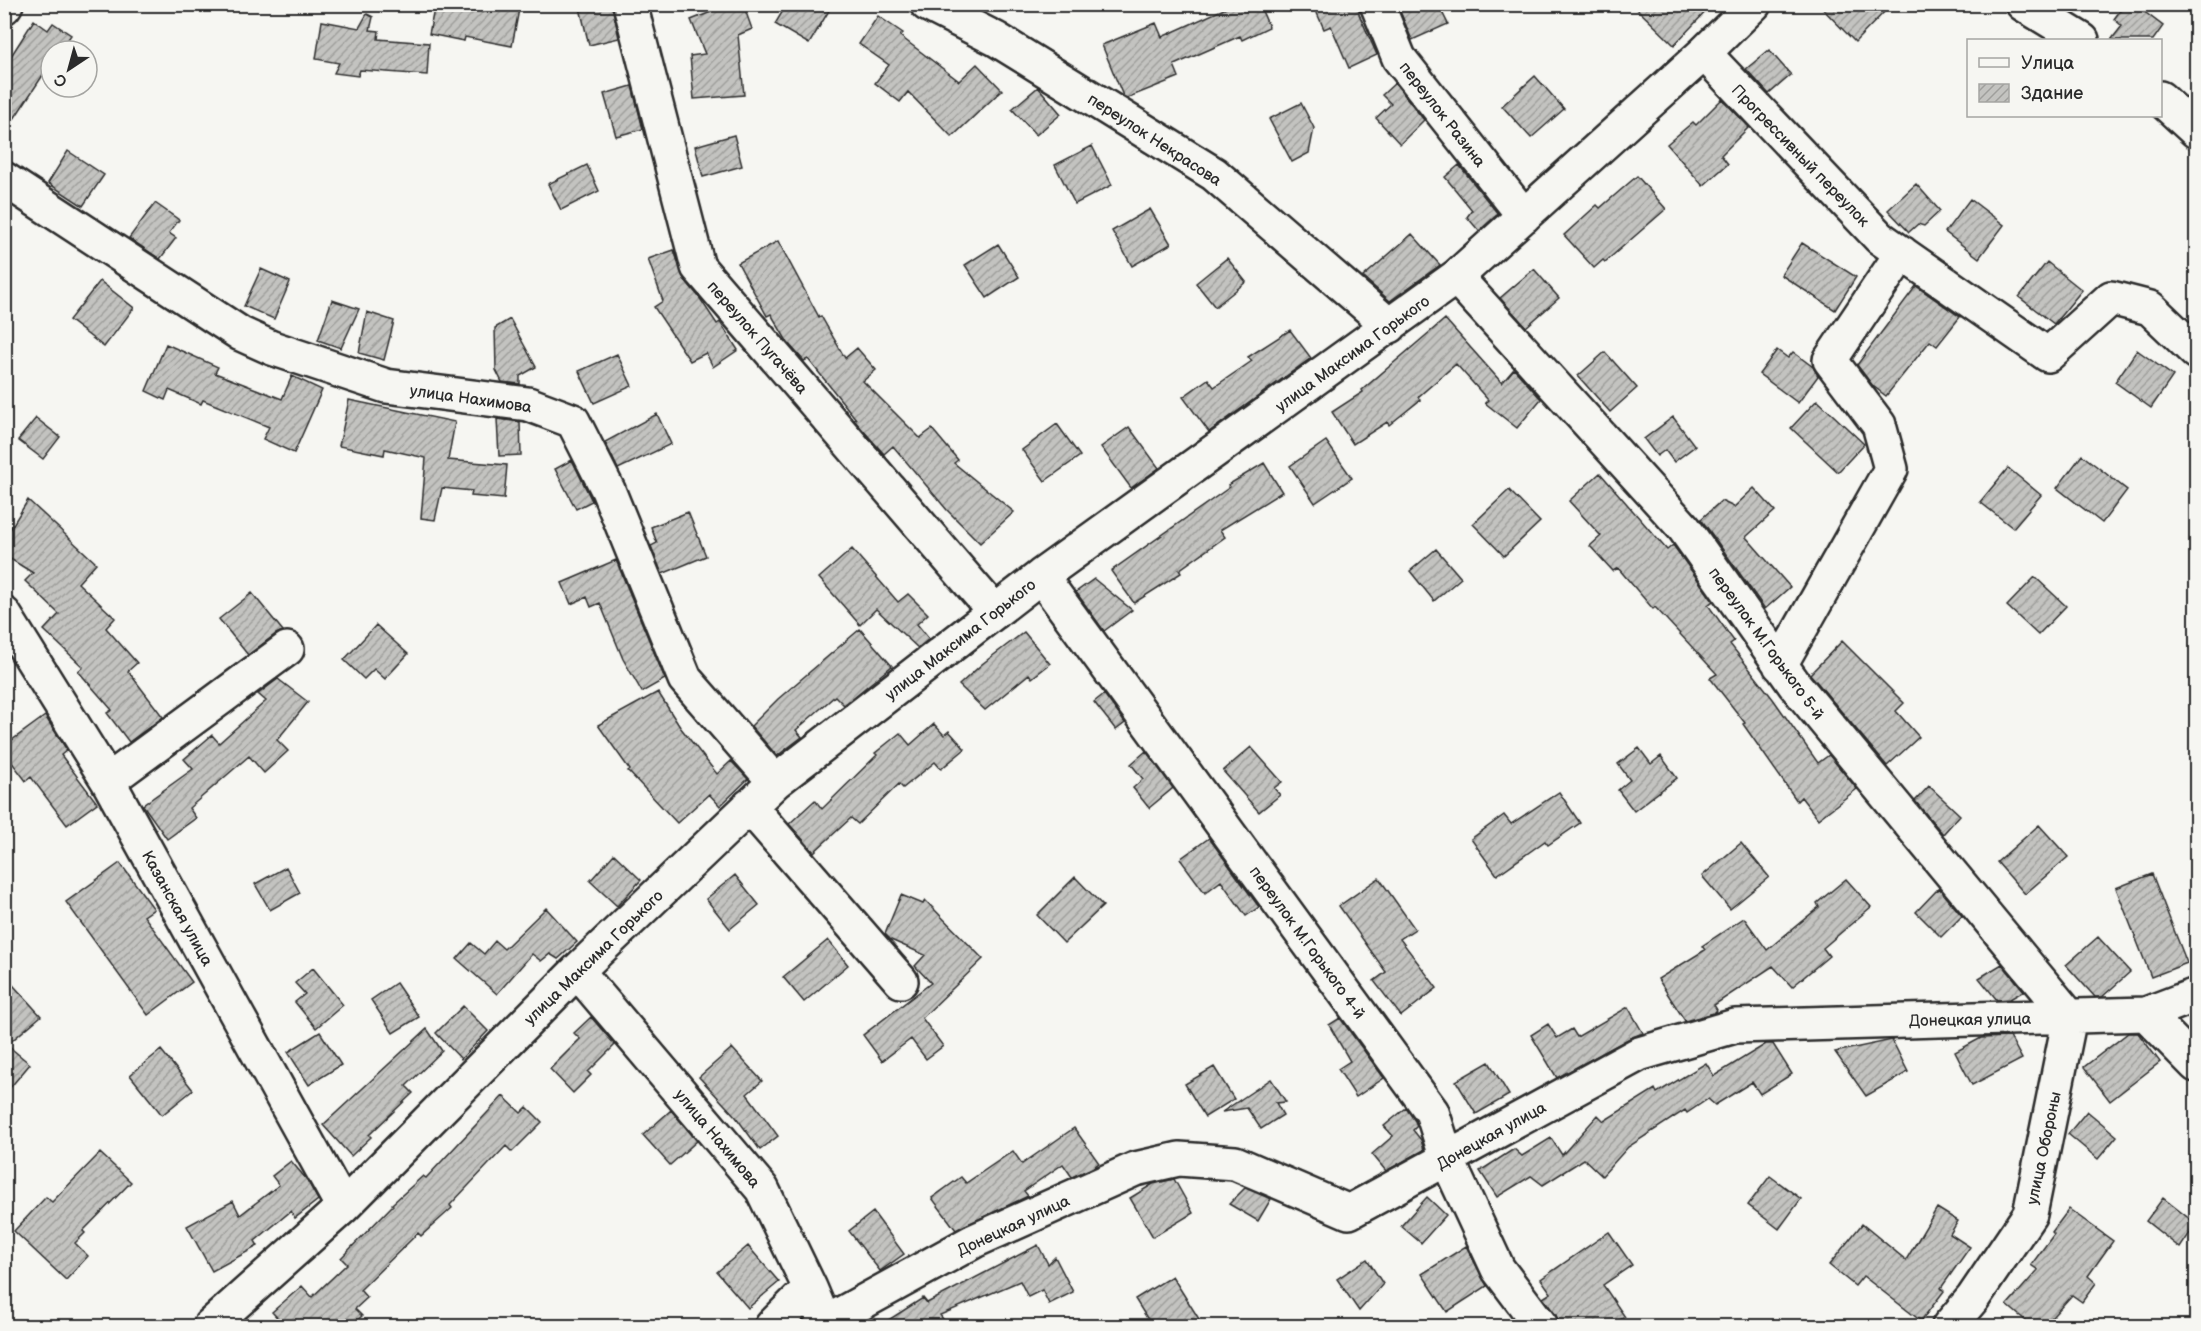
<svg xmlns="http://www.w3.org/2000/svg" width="2201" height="1331" font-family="'Balsamiq Sans',sans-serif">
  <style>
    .building { fill: url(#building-hatch); stroke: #2b2b2b; stroke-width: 1.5 }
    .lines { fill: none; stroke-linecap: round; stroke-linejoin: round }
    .minor-casing { stroke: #2b2b2b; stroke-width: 38 }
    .minor { stroke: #f6f6f2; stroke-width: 33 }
    .labels { text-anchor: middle; stroke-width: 5; stroke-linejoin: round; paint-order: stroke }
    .street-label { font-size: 16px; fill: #2b2b2b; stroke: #f6f6f2 }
  </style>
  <defs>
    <pattern id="building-hatch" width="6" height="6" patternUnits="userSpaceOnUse" patternTransform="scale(1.5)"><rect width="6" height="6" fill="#c3c3c0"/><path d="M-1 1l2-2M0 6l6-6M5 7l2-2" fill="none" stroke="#9f9f9c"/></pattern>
  </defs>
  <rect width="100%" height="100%" fill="#f6f6f2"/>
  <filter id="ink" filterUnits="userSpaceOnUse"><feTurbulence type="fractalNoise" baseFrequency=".0167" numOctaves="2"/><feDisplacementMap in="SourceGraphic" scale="12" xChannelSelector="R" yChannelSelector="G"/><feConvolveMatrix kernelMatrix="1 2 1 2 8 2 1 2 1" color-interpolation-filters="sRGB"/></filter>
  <g filter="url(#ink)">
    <!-- building -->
    <path class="building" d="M435,4H445L483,12L484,4H520L512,46L465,37L464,41L429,34Z
      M579,4H612L619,38L589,45Z
      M708,4H743L752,29L738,35L744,95L694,99L690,56L705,54L691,20L711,12Z
      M787,4H833L809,44L775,24Z
      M1235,4H1259L1269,27L1242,40L1240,36L1174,65L1179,77L1127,98L1123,96L1102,45L1156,23L1162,37Z
      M1313,4H1359V14L1377,55L1349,68L1331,26L1324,29Z
      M1397,4H1438L1448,24L1412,40Z
      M1632,4H1713L1674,45Z
      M1818,4H1892L1855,42Z
      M2125,4H2134L2163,26L2153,40H2111L2122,26L2114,19Z
      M367,14L373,17L370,30L379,31L378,39L429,43L427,75L360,70L358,76L334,73L339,63L316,59L322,21L359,28Z
      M878,16L903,33L900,36L959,81L977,64L1002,90L952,137L908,92L900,102L875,83L889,65L859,44Z
      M34,20L48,30L53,23L71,35L60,51H51V63L4,134V67Z
      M1769,50L1791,75L1769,94L1746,69Z
      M1535,76L1564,109L1531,138L1502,106Z
      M1395,83L1424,120L1400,144L1376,118L1391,104L1382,95Z
      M632,86L643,129L616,136L604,94Z
      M1038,87L1061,114L1036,135L1012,109Z
      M1722,99L1749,127L1721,155L1728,164L1703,186L1667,144L1693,122L1696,125Z
      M1301,103L1314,128L1309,153L1292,162L1269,119Z
      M734,135L742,166L703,177L695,146Z
      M1092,146L1112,185L1075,204L1055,165Z
      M68,151L104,175L83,206L48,183Z
      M587,165L599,191L561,210L548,184Z
      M1459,165L1498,214L1479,231L1467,217L1472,210L1445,177Z
      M1637,176L1666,209L1605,262L1603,260L1594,268L1564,235L1597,205L1600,208Z
      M1916,184L1940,211L1924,226L1918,224L1909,232L1888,210Z
      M1970,199L2004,225L1979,258L1945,232Z
      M155,203L179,220L169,233L176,238L160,259L129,238Z
      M1150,209L1171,244L1132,266L1112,231Z
      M1412,234L1440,265L1390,301L1363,277Z
      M778,241L819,317L821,316L845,358L857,348L876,370L863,381L920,438L932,429L958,460L954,463L1014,512L980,543L947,510L893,446L884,454L854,420L856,419L808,359L804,361L788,343L771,314L767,316L738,263Z
      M1802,243L1856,277L1835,310L1781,275Z
      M998,244L1019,277L987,298L965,265Z
      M674,250L684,279L699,297L717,324L720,322L738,350L713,367L706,353L690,361L654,307L663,301L648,259Z
      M1227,258L1246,282L1215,307L1196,283Z
      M2047,262L2082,290L2054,324L2019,297Z
      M261,269L290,282L274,319L244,306Z
      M1534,269L1559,298L1526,327L1500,298Z
      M100,281L134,308L104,347L69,320Z
      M1916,286L1960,317L1937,346L1930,341L1886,396L1873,386L1857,365Z
      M332,300L359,309L341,348L318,340Z
      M367,312L394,321L384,360L359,353Z
      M510,319L536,367L520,376V384L502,382L496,370L495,328Z
      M1445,319L1502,383L1514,369L1541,399L1517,428L1485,403L1488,400L1456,364L1418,397L1420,400L1389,425L1387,422L1353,444L1332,412L1363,392L1362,390Z
      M1290,330L1311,358L1209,432L1183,397L1208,379L1214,387L1252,361L1248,357Z
      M166,344L218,367L215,373L282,399L292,376L322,390L294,453L263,439L269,427L203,400L201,404L169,390L165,400L146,391Z
      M1777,350L1788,358L1793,352L1813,367L1818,376L1798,403L1759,374Z
      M2137,350L2173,376L2151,408L2115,382Z
      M1605,352L1637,388L1610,412L1578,376Z
      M617,354L632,386L594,403L579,371Z
      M349,400L455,422L448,460L507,465L504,499L471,496L472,491L442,488L435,520L421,518L426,458L385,449L384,455L339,446Z
      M1817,400L1864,444L1838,472L1791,428Z
      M657,414L671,444L618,469L605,442Z
      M1673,417L1695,446L1674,462L1665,450L1657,456L1644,439Z
      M36,418L60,437L43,459L18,440Z
      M497,419L520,422L521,455L499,456Z
      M1057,424L1080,456L1045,481L1022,450Z
      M1129,427L1159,468L1131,488L1101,447Z
      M1326,441L1352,478L1315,503L1290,466Z
      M2082,455L2127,490L2102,523L2057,488Z
      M572,460L592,501L576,509L555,469Z
      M1264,463L1282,492L1220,530L1225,537L1179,570L1181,573L1134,603L1111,571L1230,487L1228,485Z
      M2008,468L2041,495L2013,528L1980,502Z
      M1600,473L1667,550L1673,545L1713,601L1708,605L1734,641L1730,644L1773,699L1818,763L1829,755L1857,789L1818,819L1801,797L1797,801L1743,724L1745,723L1710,678L1717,674L1655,607L1653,609L1618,568L1613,571L1590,546L1601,536L1569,501Z
      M1754,488L1775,511L1746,537L1790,587L1765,609L1701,519L1721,501L1734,507Z
      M1509,490L1540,522L1504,556L1473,524Z
      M28,500L96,563L78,583L115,618L106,628L137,663L128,671L163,717L129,742L107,713L112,710L78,671L83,667L44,630L59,614L25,581L33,573L4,555V539Z
      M688,512L706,556L662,574L651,546L657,543L651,527Z
      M852,549L898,602L908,594L928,614L917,624L929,639L918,648L876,609L860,625L819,578Z
      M1436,549L1461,578L1434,601L1410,571Z
      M616,560L665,679L642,692L623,659L600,603L591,607L587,597L571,604L562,583Z
      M2035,577L2066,606L2038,635L2007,606Z
      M1094,579L1132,610L1104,631L1076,592Z
      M252,593L283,631L276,634L248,655L219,619Z
      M376,625L408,654L385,679L374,669L364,679L344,660Z
      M860,629L892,666L844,705L835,696L796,730L802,737L777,756L751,726L778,699Z
      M1024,632L1050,664L1032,678L1029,674L985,710L959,685L982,664Z
      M1842,641L1904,703L1896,711L1919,737L1887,766L1810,674Z
      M278,679L308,702L277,740L288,751L264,773L249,756L189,808L196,818L167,839L143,805L193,769L184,759L212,735L219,743L266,701L258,694Z
      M658,692L680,727L717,774L731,761L748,779L720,806L709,794L677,823L628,771L630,770L598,725Z
      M1104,694L1125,723L1116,730L1094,702Z
      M45,716L67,750L61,755L97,803L67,825L31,777L26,781L4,752V746Z
      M934,724L944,735L949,731L965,749L941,769L935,762L903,788L899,784L858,824L851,818L814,852L789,824L815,800L822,809L877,755L875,753L900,733L910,745Z
      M1251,747L1282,782L1274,788L1280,795L1259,812L1223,771Z
      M1639,748L1651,764L1661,756L1677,778L1634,811L1618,790L1630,780L1618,764Z
      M1146,751L1173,788L1149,808L1133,788L1143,779L1131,764Z
      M1929,786L1960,815L1943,834L1915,801Z
      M1559,792L1580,823L1548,845L1545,841L1497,875L1471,839L1504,815L1511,824Z
      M2039,825L2068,857L2025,894L1997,862Z
      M1209,838L1259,907L1246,916L1221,881L1205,893L1180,859Z
      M1741,843L1769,877L1730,909L1702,876Z
      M614,854L641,880L617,906L590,881Z
      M120,863L154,909L144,916L192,982L148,1015L66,902Z
      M286,867L300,893L270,910L255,884Z
      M2152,874L2187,963L2151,977L2116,888Z
      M735,875L759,905L730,929L706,899Z
      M1075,877L1103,906L1064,943L1037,915Z
      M1379,878L1415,929L1400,939L1437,988L1401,1016L1374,981L1386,972L1339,906Z
      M1846,879L1871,907L1823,948L1829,956L1792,987L1773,966L1714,1005L1717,1010L1714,1013L1685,1021L1658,979L1705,950L1702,946L1744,918L1767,950L1819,907L1817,903Z
      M1939,888L1962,916L1941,937L1916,912Z
      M901,895L923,904L925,900L983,959L922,1018L943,1046L926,1059L911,1039L882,1061L863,1035L931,983L915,966L925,955L891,940L885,934Z
      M546,908L577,942L558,959L550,954L541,961L532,954L497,994L457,959L471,943L484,954L495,941L504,949Z
      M2098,937L2130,972L2102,997H2095L2066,965Z
      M828,940L848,965L804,1002L783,977Z
      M2002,964L2024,991L2010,999L1997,1000L1979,978Z
      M313,968L343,1005L316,1028L295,1002L305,994L295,983Z
      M4,975L41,1016L7,1045L30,1064L4,1095Z
      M396,983L419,1017L393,1033L371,1000Z
      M463,1006L488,1031L461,1059L436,1033Z
      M1628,1007L1643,1033L1630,1038L1557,1078L1531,1035L1548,1024L1557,1038L1572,1029L1577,1037Z
      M591,1017L615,1045L588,1072L591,1075L573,1093L550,1069L580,1039L574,1033Z
      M1340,1018L1384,1078L1356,1097L1338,1069L1350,1061L1329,1025Z
      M427,1029L442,1051L406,1086L413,1093L369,1135L371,1137L351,1156L323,1125Z
      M320,1032L341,1065L309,1085L288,1052Z
      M2128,1033H2138L2160,1062L2110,1101L2084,1067Z
      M2010,1037L2022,1059L1972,1085L1955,1052L1981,1038Z
      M1892,1040L1908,1072L1866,1096L1835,1052Z
      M1766,1044H1773L1792,1074L1760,1094L1752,1082L1715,1105L1708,1099L1687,1113L1685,1110L1628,1147L1602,1176L1584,1159L1543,1185L1531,1176L1497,1197L1480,1171L1514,1149L1522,1156L1551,1138L1562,1155L1598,1115L1604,1121L1655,1089L1657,1093L1706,1063L1714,1076Z
      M732,1048L762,1081L747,1094L778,1136L760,1150L736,1117L699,1077Z
      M161,1050L193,1090L162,1115L130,1075Z
      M1489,1062L1509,1095L1476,1114L1456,1081Z
      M1214,1067L1234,1099L1205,1117L1185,1084Z
      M1271,1079L1286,1102L1276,1103L1283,1115L1261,1129L1247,1108L1222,1112Z
      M503,1096L521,1113L527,1107L542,1122L512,1152L506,1146L450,1205L452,1208L421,1236L418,1233L360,1290L367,1298L355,1309L362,1316L351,1326H285L272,1312L302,1286L312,1297L347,1264L341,1258L393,1205L392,1204L423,1176L426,1178Z
      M1406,1108L1415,1121L1417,1126L1413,1130L1421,1140L1424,1150L1386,1171L1372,1154L1393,1136L1384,1126Z
      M671,1110L697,1141L670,1165L643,1135Z
      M2087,1111L2117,1136L2098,1159L2068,1134Z
      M1074,1128L1099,1163L1092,1168L1072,1177L1063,1164L1024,1191L1028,1196L956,1230L932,1198L961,1177L966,1183L1013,1151L1022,1164Z
      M100,1153L131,1182L83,1231L85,1233L75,1243L88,1256L66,1280L14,1231L46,1197L52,1202Z
      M291,1161L307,1180L318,1200L295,1218L291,1211L255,1241L258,1246L212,1271L187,1226L233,1201L240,1215L279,1185L272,1176Z
      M1770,1176L1801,1199L1779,1229L1748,1205Z
      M1174,1179L1193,1213L1153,1237L1130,1198L1153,1184Z
      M1245,1188L1271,1199L1258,1221L1229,1204Z
      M1427,1197L1446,1215L1421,1243L1401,1226Z
      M2163,1198L2196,1224L2180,1248L2146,1221Z
      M1937,1208L1958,1221L1950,1234L1970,1247L1941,1288L1944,1291L1921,1321L1863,1276L1855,1286L1829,1265L1862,1224L1906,1260Z
      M2069,1209L2113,1241L2088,1276L2096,1283L2082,1302L2072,1295L2044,1326H2032L2007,1305L2038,1270L2031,1265L2054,1234L2052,1232Z
      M873,1212L904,1254L880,1271L849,1231Z
      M1609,1232L1632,1265L1603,1285L1625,1317L1610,1326H1559L1556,1315L1543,1298L1551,1293L1541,1279Z
      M1038,1245L1048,1264L1055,1257L1073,1292L1049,1304L1042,1290L1028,1297L1020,1281L940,1315L948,1326H879L923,1298L927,1303Z
      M748,1246L779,1282L748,1308L717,1272Z
      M1466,1246L1487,1286L1447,1312L1422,1274Z
      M1367,1259L1383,1284L1359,1311L1337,1279Z
      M1172,1276L1199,1319L1187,1326H1152L1135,1299Z"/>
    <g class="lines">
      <defs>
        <path id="minor" d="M630,4L698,267L995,612
          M927,4L996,39L1214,174L1390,326
          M1377,4L1399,58L1524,216
          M2023,4L2082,40
          M4,7L6,4
          M1704,53L1880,238L2048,355L2111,298L2150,308L2196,352
          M2160,98L2196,131
          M4,179L241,334L272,348L386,386L528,404L573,421L608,490L685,679L775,782
          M1456,277L1684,528L1795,685L2070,1017L2030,1214L1973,1298L1949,1326
          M1041,576L1432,1112L1447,1159L1498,1269L1541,1326
          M4,614L108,781L343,1207
          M1780,665L1891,469L1879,425L1830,360L1902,253
          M108,781L287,649
          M749,806L901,981
          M577,971L762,1189L810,1288L826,1326
          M2146,1014L2196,1065
          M825,1323L974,1241L1135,1169L1179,1159L1235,1163L1349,1212L1639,1054L1735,1026L2146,1014L2196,995
          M210,1326L343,1207L577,971L775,782L1041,576L1456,277L1704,53L1754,4
          M772,1326L810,1288"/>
      </defs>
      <!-- minor casing -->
      <use href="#minor" class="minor-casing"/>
      <!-- minor -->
      <use href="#minor" class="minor"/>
    </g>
  </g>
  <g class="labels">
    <!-- street labels -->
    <g class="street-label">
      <text transform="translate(1443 114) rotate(52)" y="6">переулок Разина</text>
      <text transform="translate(1155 139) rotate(33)" y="6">переулок Некрасова</text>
      <text transform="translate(1801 155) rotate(46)" y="6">Прогрессивный переулок</text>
      <text transform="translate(758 337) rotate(49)" y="6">переулок Пугачёва</text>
      <text transform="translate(1352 353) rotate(-36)" y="6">улица Максима Горького</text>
      <text transform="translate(471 398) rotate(8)" y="6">улица Нахимова</text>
      <text transform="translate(960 639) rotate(-38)" y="6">улица Максима Горького</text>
      <text transform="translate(1767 643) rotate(54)" y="6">переулок М.Горького 5-й</text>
      <text transform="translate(178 908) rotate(61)" y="6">Казанская улица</text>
      <text transform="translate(1308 942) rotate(54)" y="6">переулок М.Горького 4-й</text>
      <text transform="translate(593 957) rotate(-44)" y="6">улица Максима Горького</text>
      <text transform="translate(1970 1019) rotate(-1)" y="6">Донецкая улица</text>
      <text transform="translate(1491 1135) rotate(-29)" y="6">Донецкая улица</text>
      <text transform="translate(718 1138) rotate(50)" y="6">улица Нахимова</text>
      <text transform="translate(2043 1148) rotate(-78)" y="6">улица Обороны</text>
      <text transform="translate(1013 1225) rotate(-25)" y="6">Донецкая улица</text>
    </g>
  </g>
  <!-- margin -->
  <rect width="2201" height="1331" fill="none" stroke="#f6f6f2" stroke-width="24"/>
  <rect x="12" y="12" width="2177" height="1307" fill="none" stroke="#2b2b2b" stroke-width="2" filter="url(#ink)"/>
  <!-- legend -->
  <rect x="1967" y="39" width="195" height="78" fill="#f6f6f2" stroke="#a5a5a2" stroke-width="1.5"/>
  <rect x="1979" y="58" width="30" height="9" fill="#f6f6f2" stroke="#a5a5a2" stroke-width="1.5"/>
  <text x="2021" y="69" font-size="18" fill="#2b2b2b">Улица</text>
  <rect x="1979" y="84" width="30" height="18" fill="url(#building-hatch)" stroke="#a5a5a2" stroke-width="1.5"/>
  <text x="2021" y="99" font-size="18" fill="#2b2b2b">Здание</text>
  <!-- north arrow -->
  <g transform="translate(69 69) rotate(216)"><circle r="28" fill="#f6f6f2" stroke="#a5a5a2" stroke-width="1.5"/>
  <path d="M0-4.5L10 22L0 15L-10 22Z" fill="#2b2b2b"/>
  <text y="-9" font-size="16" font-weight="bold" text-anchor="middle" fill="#2b2b2b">С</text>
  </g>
</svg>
